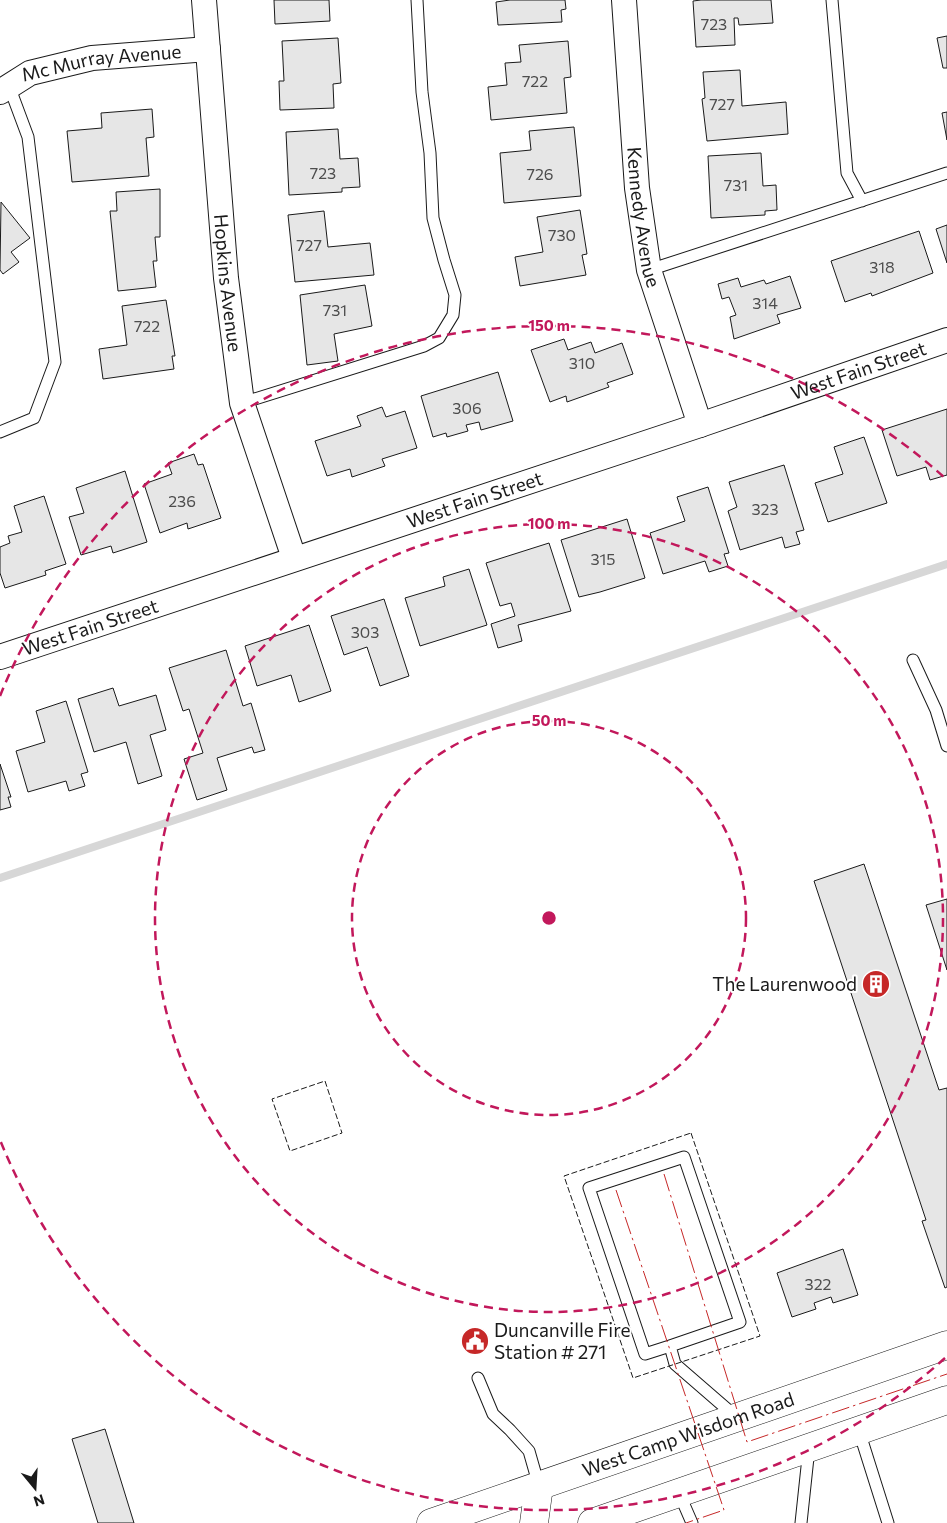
<svg xmlns="http://www.w3.org/2000/svg" width="947" height="1523" font-family="Commissioner,sans-serif">
  <style>
    .lines { fill: none; stroke-linecap: round; stroke-linejoin: round }
    .stream { stroke: #d7d7d7; stroke-width: 8 }
    .building { fill: #e6e6e6; stroke: #1a1a1a }
    .lane-casing { stroke: #1a1a1a; stroke-width: 13 }
    .street-casing { stroke: #1a1a1a; stroke-width: 26 }
    .secondary-casing { stroke: #1a1a1a; stroke-width: 29 }
    .lane { stroke: #fff; stroke-width: 11 }
    .street { stroke: #fff; stroke-width: 24 }
    .secondary { stroke: #fff; stroke-width: 28 }
    .fence { stroke: #1a1a1a; stroke-width: 1; stroke-dasharray: 6 2.5; stroke-linecap: butt }
    .power { stroke: #c62828; stroke-width: 1; stroke-dasharray: 18 4 2.5 4; stroke-linecap: butt }
    .ring { fill: none; stroke: #c2185b; stroke-width: 2.5; stroke-dasharray: 9 6 }
    .labels { text-anchor: middle; stroke-width: 4; stroke-linejoin: round; paint-order: stroke }
    .number-label { font-size: 16px; fill: #4d4d4d }
    .street-label { font-size: 19px; fill: #1a1a1a; stroke: #fff }
    .poi-label { font-size: 19px; fill: #1a1a1a; stroke: #fff; text-anchor: end }
    .centre { fill: #c2185b; stroke: #fff; stroke-width: 2.5 }
    .ring-label { font-size: 15px; text-anchor: middle; font-weight: bold; fill: #c2185b; stroke: #fff; stroke-width: 4; stroke-linejoin: round; paint-order: stroke }
  </style>
  <rect width="100%" height="100%" fill="#fff"/>
  <g class="lines">
    <!-- stream -->
    <path class="stream" d="M0,878L947,564"/>
  </g>
  <!-- building -->
  <path class="building" d="M274,0H329L330,21L275,24Z
    M510,0H565L566,9L561,10L562,22L498,25L496,2Z
    M701,0H771L773,23L739,25L738,18H734L735,45L696,47L693,1Z
    M947,36V68H943L937,38Z
    M338,38L341,83L333,84L334,108L280,110L279,81H284L282,41Z
    M568,41L571,77L564,78L567,113L491,120L488,87L507,85L505,63L521,62L519,45Z
    M740,70L742,106L786,102L788,134L707,141L702,99L705,98L703,72Z
    M152,109L154,137L146,138L149,176L72,182L67,131L102,128L101,113Z
    M947,112V140L942,113Z
    M574,127L581,196L504,203L500,153L531,150L529,131Z
    M338,129L340,159L358,158L360,187L342,188V192L289,195L286,132Z
    M761,153L763,186L776,185L777,210L765,211V215L711,218L708,156Z
    M160,189V237H155L157,261H153L156,287L118,291L110,211H117L116,192Z
    M1,202L30,238L11,252L19,262L3,274L0,270Z
    M580,210L587,254L582,255L586,275L520,286L515,257L543,252L537,217Z
    M324,211L328,247L370,243L374,275L295,282L288,215Z
    M947,225V263L936,229Z
    M919,231L933,273L872,296L871,293L845,302L831,261Z
    M790,276L801,308L777,315L780,323L734,339L730,317L736,315L729,297L722,299L718,284L738,278L741,287L764,280L766,284Z
    M365,285L372,326L334,334L338,361L307,365L300,295Z
    M166,300L175,356H172L174,369L103,379L99,349L127,345L122,306Z
    M564,339L568,350L591,342L595,353L622,343L633,374L607,383L609,387L567,402L566,396L550,402L531,350Z
    M498,372L513,421L481,430L479,422L466,425L468,431L447,437L446,433L433,437L421,396Z
    M382,407L386,417L405,411L417,448L382,459L385,466L352,477L350,469L327,476L315,441L361,426L357,416Z
    M947,409V475L930,480L926,467L897,476L882,430Z
    M864,437L887,503L828,522L815,483L843,474L834,447Z
    M194,454L198,465L203,464L221,518L188,529L187,523L160,533L144,484L172,474L168,463Z
    M784,465L804,530L796,532L800,544L785,548L782,537L740,550L728,511L737,507L729,482Z
    M125,471L147,542L113,553L111,546L81,555L69,517L84,513L76,488Z
    M708,487L729,553L724,554L728,566L709,572L705,561L663,574L650,533L685,521L677,497Z
    M44,496L66,564L45,571L46,575L5,588L0,573V547L10,543L8,536L22,532L14,506Z
    M627,519L645,578L600,592L579,597L561,540Z
    M549,543L571,611L518,625L522,641L498,648L491,624L515,616L511,603L500,606L486,563Z
    M469,569L487,625L420,646L405,598L445,586L443,577Z
    M384,599L409,676L380,686L367,647L344,655L331,616Z
    M309,625L331,691L299,702L291,675L257,686L245,646Z
    M226,650L243,706L251,703L265,750L254,753L252,747L217,758L227,790L197,800L184,759L203,753L189,709L183,711L169,668Z
    M113,688L119,706L156,695L166,730L150,735L162,776L138,784L126,742L94,752L78,699Z
    M66,701L88,772L81,774L85,786L69,791L66,781L28,792L16,751L45,742L36,711Z
    M0,764L11,797H8L11,807L0,810Z
    M864,864L939,1090L947,1088V1287L945,1288L922,1221L926,1220L814,881Z
    M947,899V970L926,905Z
    M843,1249L858,1295L833,1303L831,1297L814,1303L816,1309L792,1317L777,1273Z
    M105,1429L134,1523H98L72,1439Z"/>
  <g class="lines">
    <defs>
      <path id="lane" d="M832,0L847,173L862,201
        M649,270L947,173
        M242,403L424,346L439,338L453,315L455,295L444,260L433,218L430,153L422,92L417,0
        M0,432L34,418L55,362L28,137L9,86
        M913,660L936,710L947,746
        M670,1346L740,1322L684,1157L589,1188L645,1354L670,1346L675,1364L735,1416
        M478,1378L493,1414L510,1430L529,1451L539,1486
        M859,1431L888,1523
        M679,1493L692,1523
        M801,1523L809,1448"/>
      <g id="street">
        <path id="s1" d="M204,0L226,278L242,403L294,558"/>
        <path id="s2" d="M624,0L637,188L649,270L700,425"/>
        <path id="s3" d="M0,92L30,73L92,58L208,49"/>
        <path id="s4" d="M0,657L700,425L947,340"/>
      </g>
      <g id="secondary">
        <path id="s5" d="M431,1523L947,1345"/>
        <path d="M534,1523L539,1486"/>
        <path d="M592,1523L947,1400"/>
      </g>
    </defs>
    <!-- lane casing -->
    <use href="#lane" class="lane-casing"/>
    <!-- street casing -->
    <use href="#street" class="street-casing"/>
    <!-- secondary casing -->
    <use href="#secondary" class="secondary-casing"/>
    <!-- lane -->
    <use href="#lane" class="lane"/>
    <!-- street -->
    <use href="#street" class="street"/>
    <!-- secondary -->
    <use href="#secondary" class="secondary"/>
    <!-- fence -->
    <path class="fence" d="M325,1081L342,1133L290,1151L272,1099Z
      M691,1133L760,1336L633,1378L564,1176Z"/>
    <!-- power -->
    <path class="power" d="M664,1174L747,1442L947,1374
      M616,1190L724,1510L686,1523"/>
  </g>
  <!-- distance rings -->
  <g class="ring">
    <circle cx="549" cy="918" r="197"/>
    <circle cx="549" cy="918" r="394"/>
    <path d="M945 1358A592 592 0 0 1 0 1140M0 696A592 592 0 0 1 945 478"/>
  </g>
  <!-- icons -->
  <defs>
    <symbol id="building-disc" viewBox="-11 -11 22 22"><circle r="9.5" fill="#c62828" stroke="#fff"/><path d="M-4-6H4V6H1V3H-1V6H-4ZM-2.5-4.3h1.7v1.8h-1.7ZM.8-4.3h1.7v1.8H.8ZM-2.5-1h1.7V.8h-1.7ZM.8-1h1.7V.8H.8Z" fill="#fff"/></symbol>
    <symbol id="civic-disc" viewBox="-11 -11 22 22"><circle r="9.5" fill="#c62828" stroke="#fff"/><path d="M-.6-6.5H3V-4.5H.6V-3L4-1V1h2V6H-6V1h2V-1L-.6-3ZM-1.2 2.5V6h2.4V2.5Z" fill="#fff"/></symbol>
  </defs>
  <g fill-rule="evenodd">
    <use href="#building-disc" x="860" y="968" width="32" height="32"/>
    <use href="#civic-disc" x="459" y="1325" width="32" height="32"/>
  </g>
  <g class="labels">
    <!-- number labels -->
    <g class="number-label">
      <text x="714" y="30">723</text>
      <text x="535" y="87">722</text>
      <text x="722" y="110">727</text>
      <text x="323" y="179">723</text>
      <text x="540" y="180">726</text>
      <text x="736" y="191">731</text>
      <text x="562" y="241">730</text>
      <text x="309" y="251">727</text>
      <text x="882" y="273">318</text>
      <text x="765" y="309">314</text>
      <text x="335" y="316">731</text>
      <text x="147" y="332">722</text>
      <text x="582" y="369">310</text>
      <text x="467" y="414">306</text>
      <text x="182" y="507">236</text>
      <text x="765" y="515">323</text>
      <text x="603" y="565">315</text>
      <text x="365" y="638">303</text>
      <text x="818" y="1290">322</text>
    </g>
    <!-- street labels -->
    <g class="street-label">
      <text dy="7" stroke="none"><textPath href="#s3" startOffset="108">Mc Murray Avenue</textPath></text>
      <text dy="7" stroke="none"><textPath href="#s2" startOffset="218">Kennedy Avenue</textPath></text>
      <text dy="7" stroke="none"><textPath href="#s1" startOffset="284">Hopkins Avenue</textPath></text>
      <text dy="7" stroke="none"><textPath href="#s4" startOffset="905">West Fain Street</textPath></text>
      <text dy="7" stroke="none"><textPath href="#s4" startOffset="500">West Fain Street</textPath></text>
      <text dy="7" stroke="none"><textPath href="#s4" startOffset="95">West Fain Street</textPath></text>
      <text dy="7" stroke="none"><textPath href="#s5" startOffset="272">West Camp Wisdom Road</textPath></text>
    </g>
    <!-- poi labels -->
    <g class="poi-label">
      <text x="857" y="991">The Laurenwood</text>
      <text x="494" y="1337" text-anchor="start">Duncanville Fire<tspan x="494" dy="22">Station # 271</tspan></text>
    </g>
  </g>
  <circle cx="549" cy="918" r="8" class="centre"/>
  <g class="ring-label">
    <text x="549" y="331">150 m</text>
    <text x="549" y="529">100 m</text>
    <text x="549" y="726">50 m</text>
  </g>
  <!-- north arrow -->
  <g transform="translate(35 1488) rotate(162)" stroke="#ffffff" stroke-width="4" paint-order="stroke">
  <path d="M0-4L9 19L0 12L-9 19Z" fill="#1a1a1a"/>
  <text y="-8" font-size="14" font-weight="bold" text-anchor="middle" fill="#1a1a1a">N</text>
  </g>
</svg>
